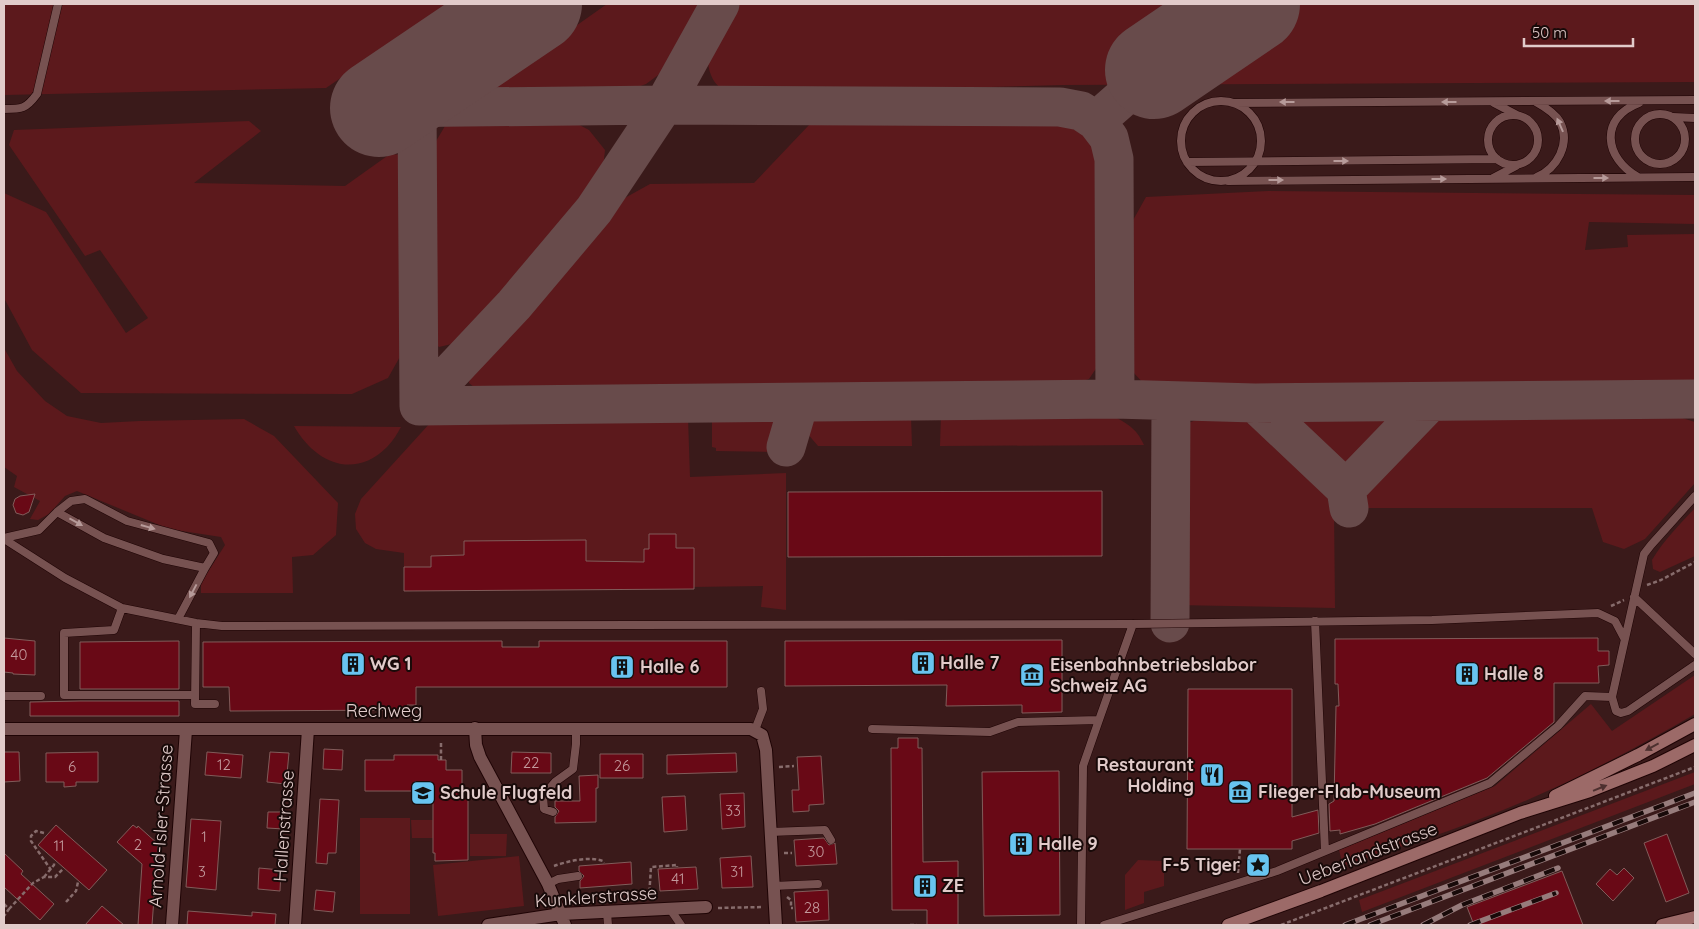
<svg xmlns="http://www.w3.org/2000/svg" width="1699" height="929" font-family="Quicksand,sans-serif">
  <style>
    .green { fill: #5c191c }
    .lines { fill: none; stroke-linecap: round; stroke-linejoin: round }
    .taxiway { stroke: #684b4b; stroke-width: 39 }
    .runway { stroke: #684b4b; stroke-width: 98 }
    .building { fill: #690916; stroke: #815c5a }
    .lane-casing { stroke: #1f0405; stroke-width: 9 }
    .street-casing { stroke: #1f0405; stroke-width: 14 }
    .secondary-casing { stroke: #1f0405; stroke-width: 14 }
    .path { stroke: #876c6c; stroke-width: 2.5; stroke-dasharray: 4 2.5; stroke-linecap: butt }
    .lane { stroke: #775251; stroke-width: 8 }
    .street { stroke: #775251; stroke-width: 12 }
    .secondary { stroke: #9c6a68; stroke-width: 12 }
    .rail-casing { stroke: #977c7c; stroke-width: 5.5 }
    .rail { stroke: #180a09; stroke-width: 4; stroke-dasharray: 11; stroke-linecap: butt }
    .oneway { fill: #b79b9a }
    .oneway2 { fill: #4d302f }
    .labels { text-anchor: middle; stroke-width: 4; stroke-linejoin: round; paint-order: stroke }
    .number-label { font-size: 15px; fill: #c39a9d }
    .poi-label { font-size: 18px; font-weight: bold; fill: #e1cbca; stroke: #180a09; text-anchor: start }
    .street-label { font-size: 18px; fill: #e1cbca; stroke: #180a09 }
  </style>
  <rect width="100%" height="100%" fill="#3a1a1a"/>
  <!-- green -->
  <path class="green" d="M4,4H449L326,88L4,95Z
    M607,4H703L672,65L646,84L618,94L493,96L485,90Z
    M733,4H1695V82L1064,85L734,94C715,90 707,74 708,55Z
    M472,117L570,120L589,130L605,150L602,177L546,253L460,342L439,347L429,336V153L445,126Z
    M1053,118L1088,137L1104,169L1103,358L1089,379L1055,390L484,395L469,383L472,360L531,300L614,204L650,184L754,183L809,125Z
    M249,121L261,131L194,183L345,186L390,154L403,155L406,346L388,378L352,394L81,393L32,350L4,298V193L46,212L126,333L148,318L100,250L85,256L9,145L14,130Z
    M1268,191L1695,195V224L1589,222L1585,250L1628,247L1627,235L1695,234V391L1167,392L1145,385L1134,373L1129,361L1126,301L1127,231L1146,197Z
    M4,348L17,371L45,401L67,416L101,423L140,421L244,419L274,436L338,503L336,535L313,555L292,557L293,593H201V583L225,545L221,537L169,529L77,491L65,496L49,514L38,520L30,519L40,501L14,487L17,476L4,467Z
    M1660,411L1695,422V483L1645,539L1624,549L1603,542L1592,508H1334L1335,608L1174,605L1176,442L1188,423L1207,416L1243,415Z
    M941,413L1110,414C1127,424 1136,427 1144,445L940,446Z
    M822,415L911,416L912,446H818L807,433L808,424Z
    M715,416C736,417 771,410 783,431C785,435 785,442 786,447L781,446L780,452L716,451V448L712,447V422L716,421Z
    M688,417L690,477L786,473V610L761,607L763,586L404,591V553L376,549L365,543L356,529L355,514L361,499L431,422Z
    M294,426L401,427C397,434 393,441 387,447C354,480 315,463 294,426Z
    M1695,508V556L1660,572L1653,569L1652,560C1664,540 1679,525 1695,508Z
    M1695,675V714C1626,754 1555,791 1480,819C1435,837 1389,850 1343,866L1339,850L1495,786L1591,704L1612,731Z
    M1695,772V784L1362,912L1359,900Z
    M360,818H410V914H360Z
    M411,820H433V838H412Z
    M470,834H507L506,856H470Z
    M519,856L524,906L438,916L433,865Z
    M1138,860L1164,861V886L1144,892V903L1125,910V875Z"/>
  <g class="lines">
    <!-- taxiway -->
    <path class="taxiway" d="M379,108L664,105L1060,107L1081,111L1096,121L1109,138L1114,159L1115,399
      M417,108L419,406
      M1096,121L1154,70
      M1255,403L1346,489
      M419,406L1115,399L1255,403L1695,399
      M419,406L514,305L594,210L664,105L720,4
      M786,447L799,403
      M1349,508L1346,489L1429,403
      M1170,623L1171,401"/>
    <!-- runway -->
    <path class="runway" d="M1154,70L1251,4
      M379,108L533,4"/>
  </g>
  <!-- building -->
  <path class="building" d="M1102,491V556L788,557V492Z
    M35,494L29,512L23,515L16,513L13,505L15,499L20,496Z
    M649,534H676V548H694V589L404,591V567H431V556L464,555V541L586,540V561L644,562V549H649Z
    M4,638L35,641V675L13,674V673L4,672Z
    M1598,638V651H1609V665L1598,666L1599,683H1554V722L1487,778L1375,824L1340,834V830L1330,831L1329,804L1334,801L1336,706H1339L1338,684H1335V639Z
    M1062,640V712L1022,713V705L946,706L947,685L785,686V641Z
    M179,641V689H80V642Z
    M502,641V647H539V641H727V687H416V705H407V710L230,711L229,687H203V642Z
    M1188,689H1292V817L1318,810L1319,833L1292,841V849H1187Z
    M80,701H179V716H30V702Z
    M898,738H918V748H922L923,862L958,861V925H927V910H892L891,748H898Z
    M324,749L343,750L342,770L323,769Z
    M4,752H19L20,781L4,782Z
    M98,752V782H76V786L64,787V782H46V753Z
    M207,752L243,755L241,778L205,775Z
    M270,752L289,753L286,784L267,782Z
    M512,752L551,753V773H511Z
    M736,753L737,772L667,774V755Z
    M600,754H643V778H600Z
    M394,755H438V760H446V770H462V793H468V860L435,861V853H433V791H365V760H394Z
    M821,756L824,804L809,805V811L793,812L792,790H799L797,757Z
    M1059,771L1060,915L984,916L982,772Z
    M598,775V788H596V822L555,823V817L559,811L555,807V801H580L579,776Z
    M744,793L745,827L722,829L720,794Z
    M685,796L687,830L664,832L662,797Z
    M320,799L339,800L336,853H328L327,864L316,863Z
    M268,812H285L284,829L267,828Z
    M191,819L221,821L216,890L186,887Z
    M56,825L107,870L89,890L38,845Z
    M133,825L137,828L138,826L158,844L152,925H138L142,864L117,842Z
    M1667,834L1689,893L1666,902L1644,843Z
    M824,838L829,845L835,843L837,864L796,866L794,840Z
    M4,853L23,871L21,874L54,904L40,920L4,887Z
    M751,856L753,887L722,888L720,858Z
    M631,862L632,884L580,888V881L584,876L579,871V866Z
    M696,867L698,889L660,891L658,869Z
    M259,868L281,870L280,891L258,889Z
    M1624,868L1634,878L1613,901L1596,884L1610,869L1617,875Z
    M1562,871L1583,925H1474L1467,907Z
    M316,890L335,892L333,912L314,910Z
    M828,890L829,920L796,922L794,892Z
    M102,906L124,925H85Z
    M188,911L252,916V912L276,914L275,925H187Z"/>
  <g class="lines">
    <defs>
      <path id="lane" d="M1181 141a40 40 0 1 1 80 0a40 40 0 1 1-80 0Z
        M1536,102C1545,107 1555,113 1560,122C1571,144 1557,168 1537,177
        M1233,103L1695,100
        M1494,103L1517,115
        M4,109C22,109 26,109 37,94L58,4
        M1635 139a25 25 0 1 1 50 0a25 25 0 1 1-50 0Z
        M1488 140a25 25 0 1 1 50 0a25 25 0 1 1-50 0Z
        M1673,117L1695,118
        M1187,162L1497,159
        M1638,177C1604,158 1599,118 1639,103
        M1493,178L1516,166
        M1228,181L1695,177
        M57,512L71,501L85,499L127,521L209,543L214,553L205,568
        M4,538L39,530L57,512L104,538L163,559L205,568L178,619
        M4,539L65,578L122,608L196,623L222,626L1133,624L1432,620L1598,613L1615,621L1624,638
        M1634,597L1695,654
        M122,608L114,630L64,633V695H195
        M1315,621L1325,851
        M196,623L195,704H215
        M4,696H41
        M1612,697L1644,554L1651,545L1695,496
        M872,729L990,732L1018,722L1099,720L1133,624
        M755,730L763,709L761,691
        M553,812L544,809L543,796L555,782L573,769L576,744V728
        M770,832L825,830L831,840
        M548,884L558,879L578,876
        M773,886L818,884
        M670,909L681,925
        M607,912L608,925
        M1081,925L1083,766L1099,720
        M1104,925L1277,871L1490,783L1558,726L1585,696L1612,697L1616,711L1621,713L1628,711L1695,665"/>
      <path id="street" d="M475,728L476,745L480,757L548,884L565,925
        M4,729H751L762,735L766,750L776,925
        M172,925L186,730
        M295,925L308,729
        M488,925L561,914L706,907"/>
      <path id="secondary" d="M1555,796L1638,755L1695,724
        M1228,925L1321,891L1520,813L1590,791L1653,766L1695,745
        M1662,925L1695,917"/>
    </defs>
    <!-- lane casing -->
    <use href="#lane" class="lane-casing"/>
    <!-- street casing -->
    <use href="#street" class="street-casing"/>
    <!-- secondary casing -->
    <use href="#secondary" class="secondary-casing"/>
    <!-- path -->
    <path class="path" d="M1647,585L1661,580L1695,562
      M1611,606L1624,600
      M441,760V741
      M779,767L794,766
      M468,798H489
      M44,833L36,831L31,836V841L51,870
      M784,853H792
      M554,866C568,861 589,856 603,861L604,863
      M1238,873L1240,849
      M44,877L54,865V861
      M787,897L791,900V908H793
      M649,898L651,867L677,865V867
      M66,902L76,891L78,882
      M4,904L9,909L4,916
      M718,908L763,907
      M9,909L33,883L44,877H55L63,869
      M910,925H917
      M1281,925L1695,767"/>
    <!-- lane -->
    <use href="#lane" class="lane"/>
    <!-- street -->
    <use href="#street" class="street"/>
    <!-- secondary -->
    <use href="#secondary" class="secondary"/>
    <defs>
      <path id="rail" d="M1345,925L1695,793
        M1370,925L1695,802
        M1423,925L1462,905L1558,868
        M1470,925L1556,893"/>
    </defs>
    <!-- rail casing -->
    <use href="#rail" class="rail-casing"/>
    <!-- rail -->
    <use href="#rail" class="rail"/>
  </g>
  <!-- one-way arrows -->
  <defs><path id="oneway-solid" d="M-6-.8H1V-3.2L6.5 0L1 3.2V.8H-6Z" transform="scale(1.25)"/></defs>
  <g class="oneway">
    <use href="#oneway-solid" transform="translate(1612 101) rotate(180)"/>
    <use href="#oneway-solid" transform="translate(1287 102) rotate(180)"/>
    <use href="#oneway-solid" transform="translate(1449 102) rotate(180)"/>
    <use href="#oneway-solid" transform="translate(1560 125) rotate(-114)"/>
    <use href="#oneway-solid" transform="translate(1341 161)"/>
    <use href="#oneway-solid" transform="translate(1601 178)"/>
    <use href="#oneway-solid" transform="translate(1439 179)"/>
    <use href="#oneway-solid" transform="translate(1276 180)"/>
    <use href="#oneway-solid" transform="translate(76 522) rotate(29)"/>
    <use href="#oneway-solid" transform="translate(148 527) rotate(16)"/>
    <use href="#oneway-solid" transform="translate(193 591) rotate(118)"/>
  </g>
  <g class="oneway2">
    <use href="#oneway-solid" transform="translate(1652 747) rotate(152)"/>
    <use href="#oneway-solid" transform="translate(1600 788) rotate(-22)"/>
  </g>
  <!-- icons -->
  <defs>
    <symbol id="building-square" viewBox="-11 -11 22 22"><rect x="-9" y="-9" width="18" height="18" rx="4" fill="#68c4f0" stroke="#180a09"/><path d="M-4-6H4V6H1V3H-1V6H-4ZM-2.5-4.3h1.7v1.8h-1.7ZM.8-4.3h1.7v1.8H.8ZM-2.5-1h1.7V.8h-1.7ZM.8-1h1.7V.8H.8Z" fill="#111"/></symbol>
    <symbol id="museum-square" viewBox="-11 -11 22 22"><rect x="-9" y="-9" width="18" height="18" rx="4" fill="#68c4f0" stroke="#180a09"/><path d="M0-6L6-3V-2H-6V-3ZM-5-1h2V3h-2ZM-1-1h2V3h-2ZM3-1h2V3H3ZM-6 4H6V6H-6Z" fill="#111"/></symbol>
    <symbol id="restaurant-square" viewBox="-11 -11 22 22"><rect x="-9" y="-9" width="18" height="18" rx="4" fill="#68c4f0" stroke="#180a09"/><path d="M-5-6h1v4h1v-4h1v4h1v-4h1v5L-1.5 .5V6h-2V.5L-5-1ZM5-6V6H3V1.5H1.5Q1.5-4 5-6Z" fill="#111"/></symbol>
    <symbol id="school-square" viewBox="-11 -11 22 22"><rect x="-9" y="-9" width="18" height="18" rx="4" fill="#68c4f0" stroke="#180a09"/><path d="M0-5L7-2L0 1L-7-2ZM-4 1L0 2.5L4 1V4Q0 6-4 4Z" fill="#111"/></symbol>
    <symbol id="sight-square" viewBox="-11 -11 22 22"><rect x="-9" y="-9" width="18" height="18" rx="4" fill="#68c4f0" stroke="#180a09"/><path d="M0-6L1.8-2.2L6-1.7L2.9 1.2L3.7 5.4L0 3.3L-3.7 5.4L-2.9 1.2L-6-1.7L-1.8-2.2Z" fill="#111"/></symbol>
  </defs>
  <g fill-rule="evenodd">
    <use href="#building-square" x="909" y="649" width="28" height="28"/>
    <use href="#building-square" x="339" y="650" width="28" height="28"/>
    <use href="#building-square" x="608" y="653" width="28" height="28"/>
    <use href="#building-square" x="1453" y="660" width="28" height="28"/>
    <use href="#museum-square" x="1018" y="661" width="28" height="28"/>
    <use href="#restaurant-square" x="1198" y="761" width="28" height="28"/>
    <use href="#museum-square" x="1226" y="778" width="28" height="28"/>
    <use href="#school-square" x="409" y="779" width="28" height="28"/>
    <use href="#building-square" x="1007" y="830" width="28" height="28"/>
    <use href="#sight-square" x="1244" y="851" width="28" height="28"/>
    <use href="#building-square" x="911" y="872" width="28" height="28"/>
  </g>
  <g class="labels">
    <!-- number labels -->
    <g class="number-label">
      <text x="19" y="660">40</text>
      <text x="531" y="768">22</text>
      <text x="224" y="770">12</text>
      <text x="622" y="771">26</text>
      <text x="72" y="772">6</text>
      <text x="733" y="816">33</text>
      <text x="204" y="842">1</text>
      <text x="138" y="850">2</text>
      <text x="59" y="851">11</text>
      <text x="816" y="857">30</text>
      <text x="202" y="877">3</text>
      <text x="737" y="877">31</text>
      <text x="678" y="884">41</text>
      <text x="812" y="913">28</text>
    </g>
    <!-- poi labels -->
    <g class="poi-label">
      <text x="940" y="669">Halle 7</text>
      <text x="370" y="670">WG 1</text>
      <text x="1050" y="671">Eisenbahnbetriebslabor<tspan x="1050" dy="21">Schweiz AG</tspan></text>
      <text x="640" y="673">Halle 6</text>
      <text x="1484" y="680">Halle 8</text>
      <text x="1194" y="771" text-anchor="end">Restaurant<tspan x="1194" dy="21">Holding</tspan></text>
      <text x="1258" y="798">Flieger-Flab-Museum</text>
      <text x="440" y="799">Schule Flugfeld</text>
      <text x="1038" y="850">Halle 9</text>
      <text x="1240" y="871" text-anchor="end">F-5 Tiger</text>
      <text x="942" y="892">ZE</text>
    </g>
    <!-- street labels -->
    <g class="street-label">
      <text x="384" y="717">Rechweg</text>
      <text transform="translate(161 826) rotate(-86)" y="6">Arnold-Isler-Strasse</text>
      <text transform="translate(284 826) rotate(-86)" y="6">Hallenstrasse</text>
      <text transform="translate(1368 854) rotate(-21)" y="6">Ueberlandstrasse</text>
      <text transform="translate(596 897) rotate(-4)" y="6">Kunklerstrasse</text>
    </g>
  </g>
  <!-- border -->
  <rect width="1699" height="929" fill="none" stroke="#e1cbca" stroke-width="10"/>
  <!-- scale -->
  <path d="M1524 38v8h109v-8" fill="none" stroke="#e1cbca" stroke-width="2.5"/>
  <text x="1532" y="38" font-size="15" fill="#e1cbca" stroke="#180a09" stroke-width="4" paint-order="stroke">50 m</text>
</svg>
